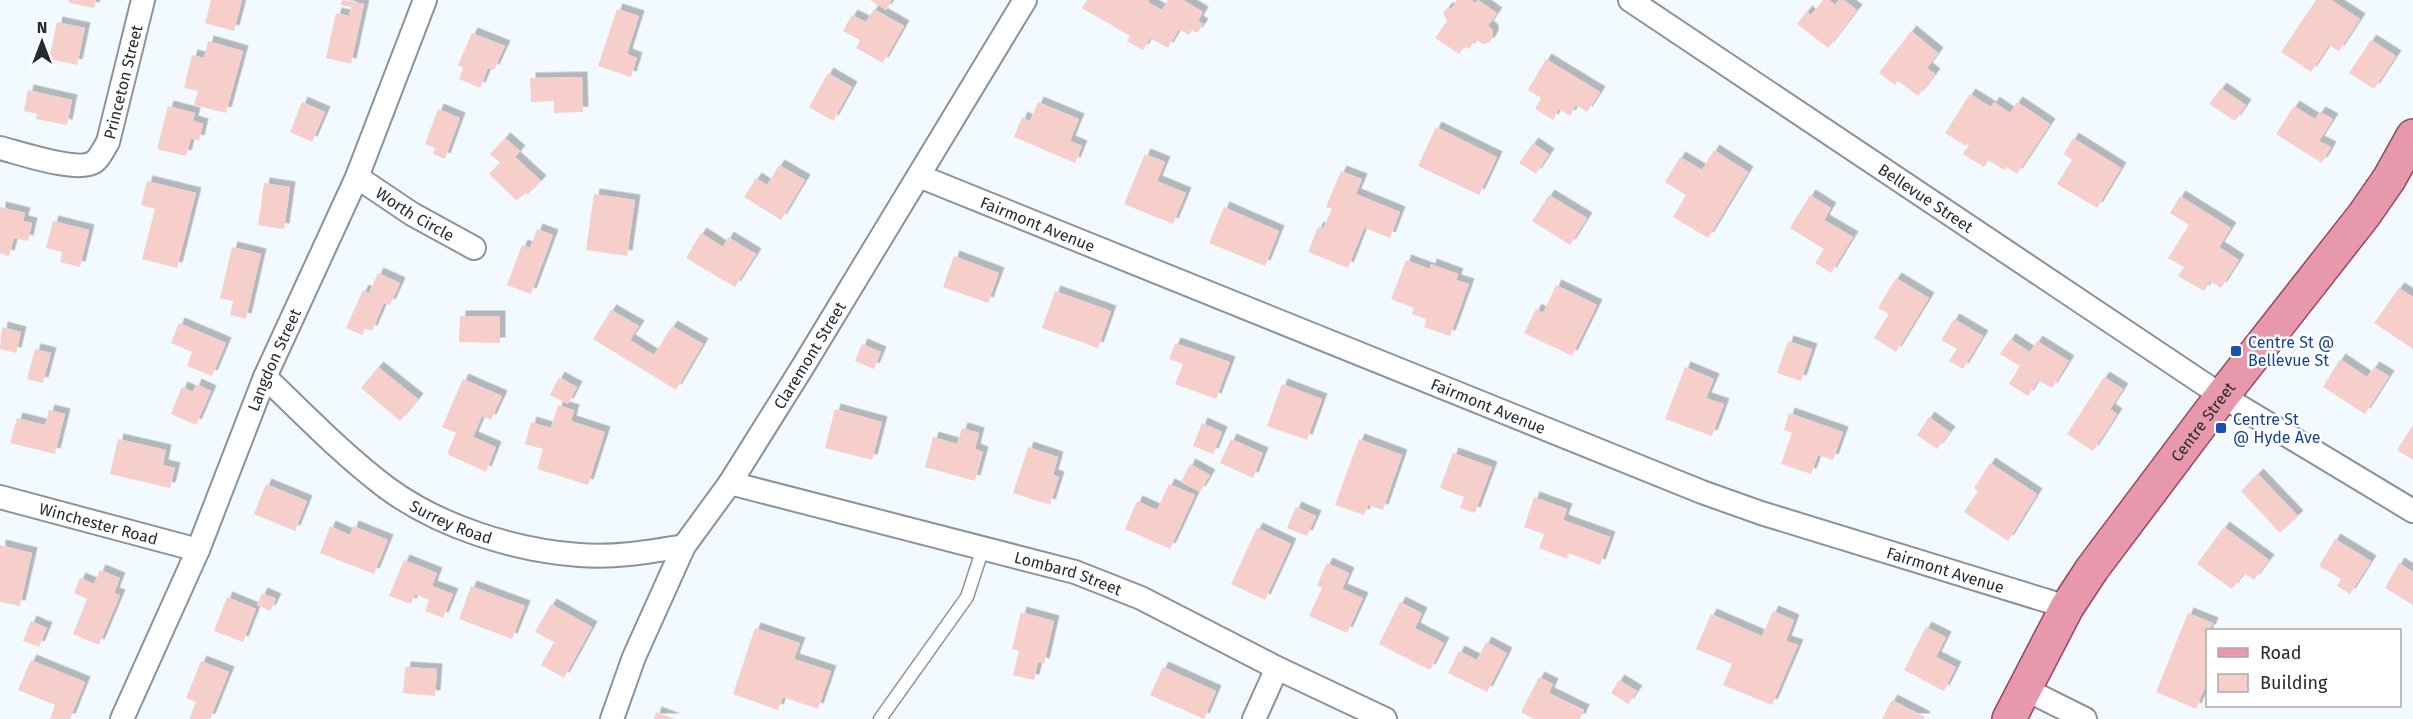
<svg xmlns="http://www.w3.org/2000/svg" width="2413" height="719" font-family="'Fira Sans',sans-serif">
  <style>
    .building { fill: #f6cfcb; filter: url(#shadow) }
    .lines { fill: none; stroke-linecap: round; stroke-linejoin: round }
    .service-casing { stroke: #8a939b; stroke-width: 15 }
    .minor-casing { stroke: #8a939b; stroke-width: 26 }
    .primary-casing { stroke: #99455d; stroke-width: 36 }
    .service { stroke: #fff; stroke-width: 12 }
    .minor { stroke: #fff; stroke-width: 22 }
    .primary { stroke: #e798ad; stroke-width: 33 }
    .transit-dot { fill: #1a4fb4; stroke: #fff; stroke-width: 2 }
    .labels { text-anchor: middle; stroke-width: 5; stroke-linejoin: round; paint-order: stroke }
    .street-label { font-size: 16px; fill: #272b2e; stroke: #fff }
    .transit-label { font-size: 16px; fill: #164399; stroke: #fff; text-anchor: start }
  </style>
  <defs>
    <filter id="shadow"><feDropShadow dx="5.5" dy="-5.5" stdDeviation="0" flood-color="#0004"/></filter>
  </defs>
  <rect width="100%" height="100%" fill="#f3faff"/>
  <!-- building -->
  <path class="building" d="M69,0H96L94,8L69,3Z
    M211,0H242L234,31L205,23Z
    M342,0L364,4L351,64L326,58L336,13L349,16L351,7L341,5Z
    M870,0H892L886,10Z
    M1087,0H1148L1149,3L1162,10L1168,0H1183L1203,12L1198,21L1203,24L1197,33L1192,30L1189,35L1179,29L1168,48L1150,38L1143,50L1127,41L1130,36L1082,8Z
    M1457,0H1471L1476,3L1478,0L1497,13L1488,26L1493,30V36L1489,43L1483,44L1476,39L1469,49L1465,46L1459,54L1435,38L1447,21L1443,13L1447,8H1452Z
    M1823,0H1829L1835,5L1839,0H1844L1857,10L1828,48L1797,24L1807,11L1811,15Z
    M2316,0H2331L2360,19L2339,51L2329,45L2311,72L2281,52Z
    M617,9L639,16L627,54L637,58L631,77L598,66Z
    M874,9L904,26L883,63L856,48L860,40L843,31L852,15L866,22Z
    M57,22L85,28L77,65L49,59Z
    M1911,31L1938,53L1927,68L1935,74L1918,96L1898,81L1895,85L1879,73Z
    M472,33L505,46L494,70L488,68L480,88L459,79L463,68L458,65Z
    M2371,40L2396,56L2374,89L2349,73Z
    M208,41L243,51L226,113L194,105L198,91L184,88L192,55L204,58Z
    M1546,59L1600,92L1587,112L1576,105L1570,116L1559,109L1553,120L1535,109L1541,98L1528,90Z
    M828,73L852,87L833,121L809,107Z
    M582,77L583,112L554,113V101L531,102L530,78Z
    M2221,88L2246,105L2235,121L2209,104Z
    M28,90L72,100L67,125L36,119L37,114L24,111Z
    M1970,94L1991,107L1994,102L2010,113L2017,102L2050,124L2017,174L2007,167L2004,170L1988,160L1984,167L1963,154L1969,145L1967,144L1966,146L1945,133Z
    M302,102L325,112L312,142L290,132Z
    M1038,102L1079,119L1070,141L1082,146L1075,163L1014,137L1022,117L1030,121Z
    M168,106L195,113L193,121L203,124L199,141L191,138L186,156L157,149Z
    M2294,106L2315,119L2320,112L2333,119L2319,141L2331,147L2322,163L2276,134Z
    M438,109L460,118L445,159L433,154L435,148L425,144Z
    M1436,127L1497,157L1479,195L1418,166Z
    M505,138L520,151L515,157L541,181L527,195L525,192L517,201L489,174L500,163L490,154Z
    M2073,138L2121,168L2097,208L2057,184L2072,160L2064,154Z
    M1533,143L1549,154L1536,174L1519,163Z
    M1714,150L1748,172L1708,238L1673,217L1686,195L1665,182L1680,157L1702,170Z
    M1145,154L1165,162L1157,181L1186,193L1173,224L1124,204Z
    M779,165L805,180L781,220L744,197L756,178L767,185Z
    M1341,171L1362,179L1356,194L1400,212L1390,238L1364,228L1348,268L1308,252L1318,227L1323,229L1332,209L1326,207Z
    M147,181L196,193L177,268L142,259L155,209L141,205Z
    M264,183L290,187L284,229L258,225Z
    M594,194L635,200L627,256L586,250Z
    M1549,195L1587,218L1570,245L1532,221Z
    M1810,195L1831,208L1824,220L1853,237L1831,273L1815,263L1824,249L1790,228Z
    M2180,196L2231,228L2219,247L2239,260L2221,288L2210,281L2204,291L2178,276L2184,267L2168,258L2189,225L2170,213Z
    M0,207L25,213L23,221L32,223L28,241L14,238L9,256L0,253Z
    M1224,207L1279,231L1265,266L1209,243Z
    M53,221L89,230L80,267L60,262L62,252L46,248Z
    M537,229L553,235L531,294L507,285L522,245L530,248Z
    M701,233L723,247L728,237L756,254L735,287L686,258Z
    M232,247L261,254L246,319L230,315L233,301L220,298Z
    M954,256L999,273L988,303L943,287Z
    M1406,260L1430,269L1431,264L1458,274L1456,280L1469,284L1450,336L1424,327L1426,319L1412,314L1414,308L1391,299Z
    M378,273L400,283L390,305L384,303L372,331L365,328L362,335L346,328L363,290L369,293Z
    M1896,278L1929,298L1896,352L1874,338L1889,314L1878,308Z
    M1556,285L1597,305L1572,356L1524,333L1536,309L1543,313Z
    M2399,288L2413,297V349L2374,323Z
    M1055,291L1111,311L1098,348L1042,328Z
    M611,310L639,326L630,340L654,355L672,326L703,344L676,390L593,339Z
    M460,316H500V343L459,342Z
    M1954,319L1983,336L1963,369L1949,361L1957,349L1941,340Z
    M179,323L226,343L212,376L187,366L192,352L171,343Z
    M2,327L21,332L16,353L0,349Z
    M2010,339L2030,352L2037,341L2069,361L2052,388L2038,380L2028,396L2009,384L2020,366L2000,354Z
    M1788,341L1812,349L1801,381L1777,373Z
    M1175,343L1230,362L1216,399L1175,384L1183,364L1169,359Z
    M862,344L881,352L874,369L855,361Z
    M35,349L51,353L43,383L27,379Z
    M2340,359L2367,377L2374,367L2389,376L2365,414L2323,387Z
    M378,367L418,399L400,421L361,388Z
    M1685,367L1714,379L1706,398L1724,404L1712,436L1665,419Z
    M559,377L577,387L568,404L550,395Z
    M2104,377L2123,389L2110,409L2117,414L2093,451L2067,434Z
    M463,379L502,396L491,420L482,416L473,437L496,447L486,472L447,454L456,433L442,427Z
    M196,384L211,391L196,425L171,414L182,387L193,392Z
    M1282,384L1322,399L1307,440L1267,426Z
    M558,405L574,410L571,421L605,432L588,485L537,469L543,449L525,444L531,422L551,428Z
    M835,409L882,422L872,460L825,448Z
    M49,410L65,414L55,454L10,443L17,418L45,425Z
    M1789,413L1843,432L1833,460L1818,455L1811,474L1781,464L1792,433L1784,430Z
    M1929,417L1950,432L1937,449L1917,435Z
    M1202,423L1222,432L1213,454L1193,446Z
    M2413,425V460L2397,450Z
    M962,428L979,433L975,449L983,452L975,481L925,467L933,437L957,444Z
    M118,439L166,450L163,465L175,468L170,488L110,474Z
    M1231,439L1263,453L1253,478L1220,463Z
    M1359,439L1402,455L1383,510L1368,505L1364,515L1335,505Z
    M1028,447L1058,457L1053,475L1059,477L1050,505L1013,493Z
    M1453,453L1492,467L1475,513L1460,508L1464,497L1440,488Z
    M1990,463L2037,494L2008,541L1964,512L1978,491L1974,488Z
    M1190,464L1210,475L1200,492L1181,482Z
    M2258,474L2298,516L2280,533L2241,491Z
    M266,484L307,501L295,531L254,514Z
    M1169,484L1195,495L1170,549L1125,529L1137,501L1157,510Z
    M1534,497L1567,509L1563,520L1610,537L1600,565L1569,553L1567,559L1539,548L1544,534L1524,527Z
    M1296,507L1316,516L1307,536L1287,528Z
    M330,526L350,535L353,526L388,540L374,574L320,553Z
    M2224,527L2269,560L2254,580L2244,573L2232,589L2197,564Z
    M1257,528L1291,544L1265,600L1231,584Z
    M2335,539L2371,561L2350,594L2337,586L2341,579L2319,566Z
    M0,545L32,553L20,606L0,602Z
    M404,560L437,573L432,586L453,594L443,618L425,611L429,600L415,594L411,604L389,596Z
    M1327,563L1349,573L1342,589L1363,598L1347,633L1309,616L1322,588L1317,585Z
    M2399,563L2413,572V605L2385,588Z
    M100,570L120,578L114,593L120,595L99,645L73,634L87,599L74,593L80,578L94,584Z
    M471,586L525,606L512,639L459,619Z
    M262,593L276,599L270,611L257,605Z
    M227,597L256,609L243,642L214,631Z
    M1400,602L1422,613L1415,628L1444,643L1430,670L1379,644Z
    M551,604L592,627L564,678L541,665L554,642L535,632Z
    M1773,611L1794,620L1786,641L1798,645L1772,705L1723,685L1732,664L1696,649L1711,614L1762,636Z
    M1021,612L1054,621L1044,664L1038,662L1034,680L1013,675L1019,651L1012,649Z
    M2188,613L2213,623L2210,630H2208V680L2196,709L2156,692Z
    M31,621L47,628L39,647L23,641Z
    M1926,627L1946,637L1936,657L1956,667L1944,691L1904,670Z
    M755,628L800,643L794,659L831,671L818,709L783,697L778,710L733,694Z
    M1486,642L1507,653L1487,692L1448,673L1459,651L1477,660Z
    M31,660L85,682L70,719H50L55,705L18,690Z
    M201,661L229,672L210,719H189L196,702L186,698Z
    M405,667L437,669L435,696L403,693Z
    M1163,667L1216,691L1204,719L1150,695Z
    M1539,677L1553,684L1549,693L1584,710L1580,719H1534L1521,712Z
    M1619,680L1637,691L1628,704L1611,693Z
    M1892,700L1925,717L1924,719H1882Z
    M656,712L675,719H654Z"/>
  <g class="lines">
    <defs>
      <path id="service" d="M880,719L967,597L983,548"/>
      <g id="minor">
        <path id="s1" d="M1630,0L2222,396L2413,511"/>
        <path id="s2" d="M0,148C20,153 78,173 94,162C100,158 104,148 108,142L143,0"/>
        <path id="s3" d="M919,176L1702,492L1761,513L2067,607"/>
        <path id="s4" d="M357,177L412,214L474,248"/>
        <path id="s5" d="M265,377C304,414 343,455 387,488C440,527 514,550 579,555C614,558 649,552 684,546"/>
        <path id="s6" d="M730,483L1075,572L1141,598L1277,668L1385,719"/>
        <path id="s7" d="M0,497L198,550"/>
        <path d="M2025,689L2085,719"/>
        <path id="s8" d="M122,719L198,550L265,377L357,177L425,0"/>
        <path id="s9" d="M612,719L634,657L684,546L730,483L802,368L1025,0"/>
        <path d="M1254,719L1277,668"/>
      </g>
      <g id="primary">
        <path id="s10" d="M2009,719L2067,607L2092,569L2222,396L2364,215L2389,179L2413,136"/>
      </g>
    </defs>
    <!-- service casing -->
    <use href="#service" class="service-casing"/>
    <!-- minor casing -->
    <use href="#minor" class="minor-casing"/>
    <!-- primary casing -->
    <use href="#primary" class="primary-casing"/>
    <!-- service -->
    <use href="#service" class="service"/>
    <!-- minor -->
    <use href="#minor" class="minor"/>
    <!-- primary -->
    <use href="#primary" class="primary"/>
  </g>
  <!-- markers -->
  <g class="transit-dot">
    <rect x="2230" y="345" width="12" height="12" rx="3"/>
    <rect x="2215" y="422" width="12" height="12" rx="3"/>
  </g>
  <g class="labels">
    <!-- street labels -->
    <g class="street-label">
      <text dy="6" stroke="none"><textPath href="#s2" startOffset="183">Princeton Street</textPath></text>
      <text dy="6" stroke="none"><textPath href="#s1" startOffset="356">Bellevue Street</textPath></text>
      <text dy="6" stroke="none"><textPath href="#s4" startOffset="69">Worth Circle</textPath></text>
      <text dy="6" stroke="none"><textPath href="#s3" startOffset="128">Fairmont Avenue</textPath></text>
      <text dy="6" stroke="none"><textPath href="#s9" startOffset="416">Claremont Street</textPath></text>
      <text dy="6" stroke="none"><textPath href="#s8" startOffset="390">Langdon Street</textPath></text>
      <text dy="6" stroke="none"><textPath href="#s3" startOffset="614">Fairmont Avenue</textPath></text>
      <text dy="6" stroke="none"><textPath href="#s10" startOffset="356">Centre Street</textPath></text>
      <text dy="6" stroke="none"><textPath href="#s5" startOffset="238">Surrey Road</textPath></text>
      <text dy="6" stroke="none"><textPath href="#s7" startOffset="102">Winchester Road</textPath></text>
      <text dy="6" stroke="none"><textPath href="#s3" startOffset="1100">Fairmont Avenue</textPath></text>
      <text dy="6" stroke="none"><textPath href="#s6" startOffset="350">Lombard Street</textPath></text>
    </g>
    <!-- transit labels -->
    <g class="transit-label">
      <text x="2248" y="348">Centre St @<tspan x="2248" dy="18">Bellevue St</tspan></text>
      <text x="2233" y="425">Centre St<tspan x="2233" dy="18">@ Hyde Ave</tspan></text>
    </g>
  </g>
  <!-- legend -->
  <rect x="2206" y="629" width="195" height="78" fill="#ffffff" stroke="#a9aaab" stroke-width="1.5"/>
  <rect x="2218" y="648" width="30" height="9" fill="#e798ad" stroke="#a9aaab" stroke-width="1.5"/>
  <text x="2260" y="659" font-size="18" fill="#272b2e">Road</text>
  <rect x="2218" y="674" width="30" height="18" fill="#f6cfcb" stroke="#a9aaab" stroke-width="1.5"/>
  <text x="2260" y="689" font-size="18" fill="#272b2e">Building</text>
  <!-- north arrow -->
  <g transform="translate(42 42)" stroke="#ffffff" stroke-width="4.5" paint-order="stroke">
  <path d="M0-4.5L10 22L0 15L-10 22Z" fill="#272b2e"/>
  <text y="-9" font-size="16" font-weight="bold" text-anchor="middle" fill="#272b2e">N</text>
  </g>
</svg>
